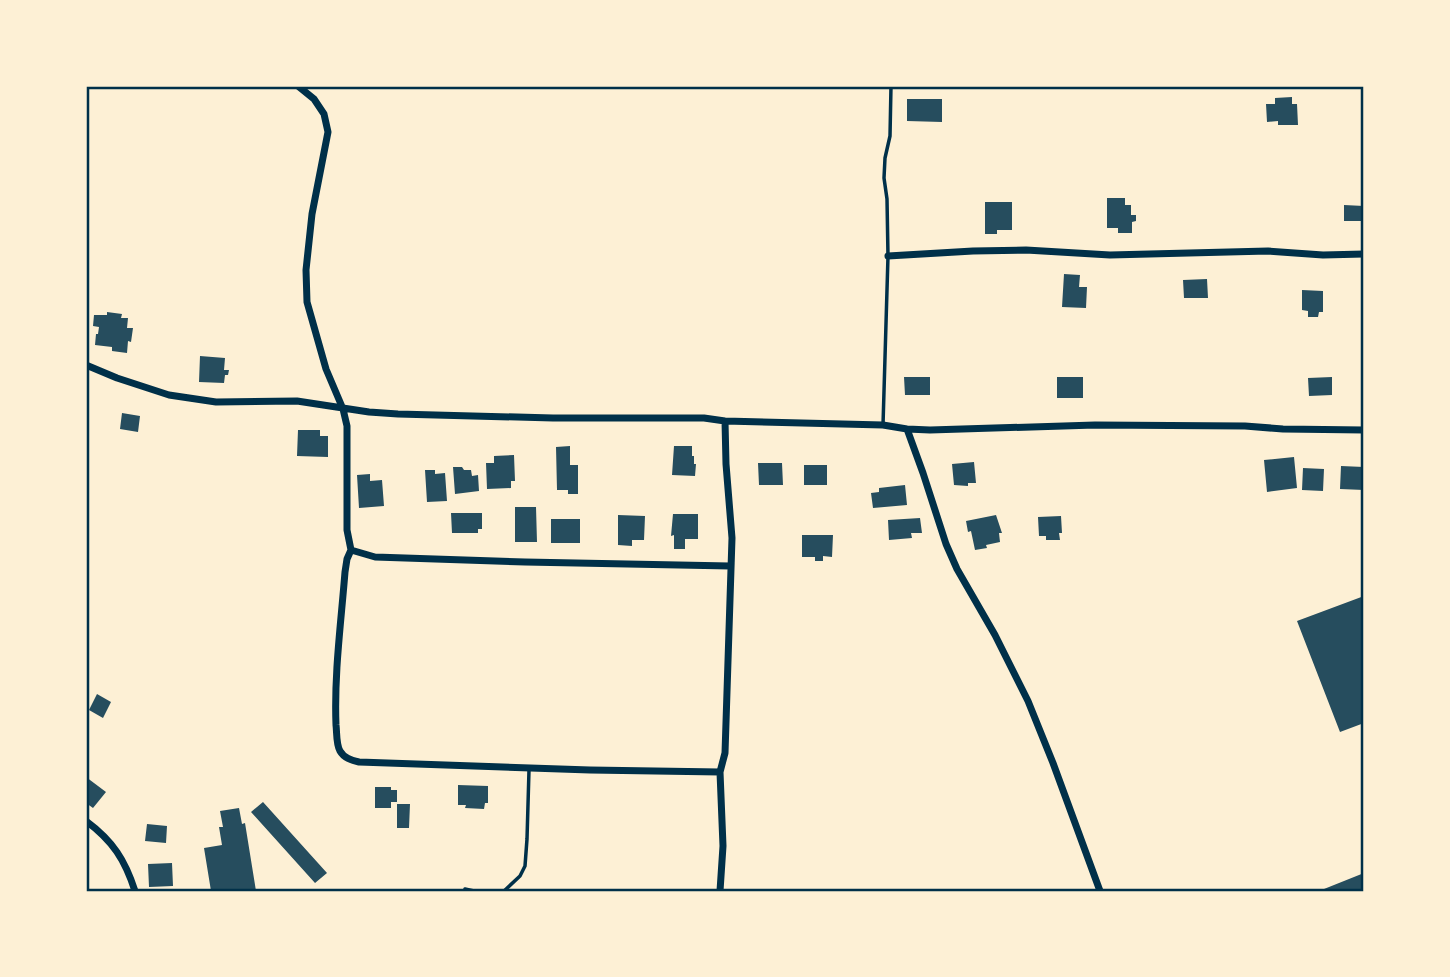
<svg xmlns="http://www.w3.org/2000/svg" width="1450" height="977" font-family="Montserrat,sans-serif">
  <style>
    .building { fill: #264d5e }
    .lines { fill: none; stroke-linecap: round; stroke-linejoin: round }
    .service { stroke: #003049; stroke-width: 3.5 }
    .minor { stroke: #003049; stroke-width: 7 }
    .neatline { fill: none; stroke: #003049; stroke-width: 2.5 }
  </style>
  <rect width="100%" height="100%" fill="#fdf0d5"/>
  <!-- building -->
  <path class="building" d="M1292,97V104H1297L1298,125H1278V121L1267,122L1266,104H1275V98Z
    M907,99H942V122L907,121Z
    M1107,198H1125V205H1131V215H1136V221L1132,222V233H1118V228H1107Z
    M985,202H1012V230H997V234H985Z
    M1344,205L1364,206V221H1344Z
    M1064,274L1080,275L1079,287H1087L1086,308L1062,307Z
    M1207,279L1208,298H1184L1183,280Z
    M1302,290L1323,291V312H1319L1318,317H1308V311L1302,310Z
    M107,312L122,314L121,318H128L127,328H133L131,342L128,341L127,353L112,351V347L95,345L96,334H98L99,327L93,326L94,315H107Z
    M200,356L225,358L224,370H229L228,375H225L224,383L199,382Z
    M904,377H930V395H905Z
    M1057,377H1083V398H1057Z
    M1332,377V395L1309,396L1308,378Z
    M122,413L140,416L138,432L120,429Z
    M298,430H320V436H328V457L297,456Z
    M570,446V465H578V494H568V490H557L556,447Z
    M674,446H692V456H694V464H696L695,476L672,475Z
    M514,455L515,481H511V488L487,489L486,463H494V456Z
    M1294,457L1297,488L1267,492L1264,460Z
    M974,462L976,483H968V486L954,485L952,464Z
    M758,463H782L783,485H759Z
    M804,465H827V485H804Z
    M1341,466L1364,467V490L1340,489Z
    M453,467H462L464,470H471L472,476L478,475L479,491L455,494Z
    M1303,468L1324,469L1323,491L1302,490Z
    M425,470H435V474L445,473L447,501L427,502Z
    M370,474V481L382,480L384,506L359,508L357,475Z
    M905,485L907,505L873,508L871,493L879,492V488Z
    M515,507H536L537,542H515Z
    M451,513H482V529H478V533H452Z
    M673,514H698V539H685V549H674V535L671,536Z
    M618,515L645,516L644,540H632V546L618,545Z
    M996,515L1002,533H999L1000,542L986,545L987,548L975,550L971,531L968,532L966,521Z
    M1061,516L1062,533H1059L1060,540H1046V536H1039L1038,517Z
    M920,518L922,533H911L912,538L889,540L888,520Z
    M551,519H580V543H551Z
    M802,535H833L832,557L823,556V561H815V557H802Z
    M1364,596V723L1340,732L1297,621Z
    M97,694L111,702L103,718L89,710Z
    M86,777L106,792L93,808L86,803Z
    M458,785L488,786V803H485L484,809L465,808L466,805H458Z
    M375,787H391V790H397V802H391V808H375Z
    M263,802L327,873L315,883L251,812Z
    M397,804H410L409,828H397Z
    M239,808L242,824L245,823L256,891H211L204,848L222,845L219,827H223L220,811Z
    M147,824L167,826L166,843L145,841Z
    M172,863L173,886L149,887L148,864Z
    M1364,873V891H1319Z"/>
  <g class="lines">
    <!-- service -->
    <path class="service" d="M883,425L888,256L887,199L884,178L885,158L890,136L891,86
      M465,889L474,891
      M504,891L520,876L525,866L527,839L529,770"/>
    <!-- minor -->
    <path class="minor" d="M298,86L314,99L324,114L328,132L312,214L306,270L307,302L326,369L343,409L347,426V530L351,550L347,559L345,572C341,623 334,674 336,725C337,733 336,744 340,751C344,758 351,760 359,762L590,770L720,772
      M888,256L973,251L1026,250L1110,255L1268,251L1323,255L1364,254
      M86,365L117,378L169,395L216,402L297,401L369,412L398,414L553,418H704L725,421L883,425L907,429L930,430L1095,425L1245,426L1283,429L1364,430
      M907,429L923,473L946,544L957,569L995,635L1028,701L1053,763L1100,891
      M351,550L375,557L525,562L730,566
      M86,821C113,841 125,860 135,891
      M720,891L723,846L720,772L725,753L732,538L726,464L725,421"/>
  </g>
  <!-- border -->
  <rect width="1450" height="977" fill="none" stroke="#fdf0d5" stroke-width="175"/>
  <rect x="88" y="88" width="1274" height="802" class="neatline"/>
</svg>
